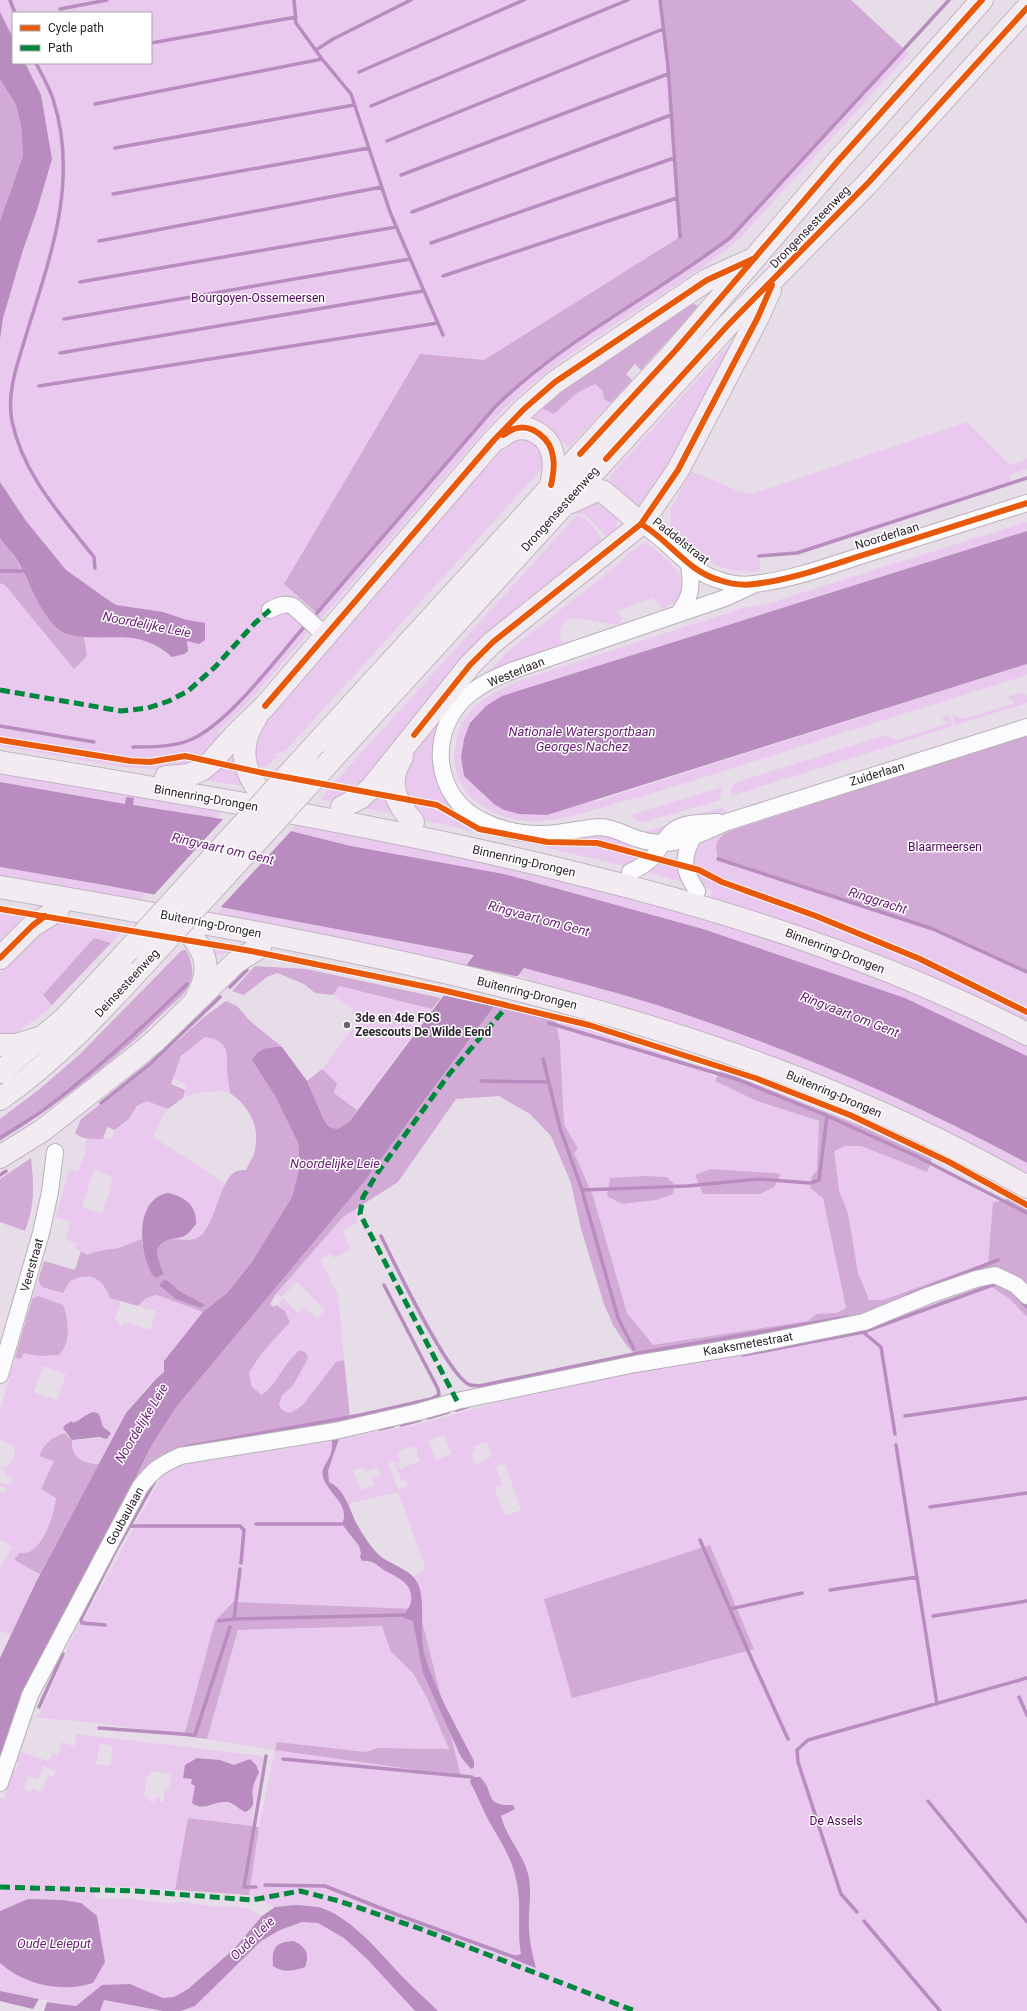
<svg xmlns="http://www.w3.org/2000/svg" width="1027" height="2011" font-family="Roboto,sans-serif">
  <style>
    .green { fill: #e9c9ee; fill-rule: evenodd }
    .forest { fill: #d1abd6 }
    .water { fill: #b88cbf }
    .pier { fill: #e7dde8 }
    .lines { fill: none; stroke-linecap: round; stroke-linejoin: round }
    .stream { stroke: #b88cbf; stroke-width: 3.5 }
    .minor-casing { stroke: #b8b0b9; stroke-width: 18 }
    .highway-casing { stroke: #c0b6c2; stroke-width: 24 }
    .minor { stroke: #fbfafc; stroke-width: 16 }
    .highway { stroke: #f2ebf2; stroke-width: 22 }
    .highway-bridge-casing { stroke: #c0b6c2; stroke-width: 24; stroke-linecap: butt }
    .highway-bridge { stroke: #f2ebf2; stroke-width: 22 }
    .quiet { stroke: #00873e; stroke-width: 5; stroke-dasharray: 10 5; stroke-linecap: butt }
    .cycleway-casing { stroke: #fff; stroke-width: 8 }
    .cycleway { stroke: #e8590c; stroke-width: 6 }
    .poi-dot { fill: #6c646d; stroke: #fff; stroke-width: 1.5 }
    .labels { text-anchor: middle; stroke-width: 3; stroke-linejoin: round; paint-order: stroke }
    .street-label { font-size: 12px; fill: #2a232b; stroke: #fff }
    .park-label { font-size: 12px; fill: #53005e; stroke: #fff }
    .poi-label { font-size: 12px; font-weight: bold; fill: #2a232b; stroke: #fff; text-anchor: start }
    .water-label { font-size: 13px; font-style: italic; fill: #6a2075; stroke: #fff }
  </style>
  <rect width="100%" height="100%" fill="#e7dde8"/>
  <!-- green -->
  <path class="green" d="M0,0H851L909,54L736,242C660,302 570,344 501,412L246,705L217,732L225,741L184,771L122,767L0,746ZM13,13H151V63H13Z
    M736,337L679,454L636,515L611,490L610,476Z
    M595,384L602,390L604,399L611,403L569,448L524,409L539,395L554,414L577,393Z
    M967,422L1010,465L1027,459V469L1010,474V483L797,553L759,556L760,571C721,575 694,557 670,528L671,519L670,510L691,471L738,491L752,494Z
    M516,436L534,439L547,463L286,750L275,754L276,757L267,767L250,768L257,729L499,446Z
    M600,499L617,516V529L609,540L586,515L575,513L587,500Z
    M576,516C586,516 595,529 601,537L600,543L365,779L351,787L334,783Z
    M1027,522V531L502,696L464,776L494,804L504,810L597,801L1027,664V675C926,707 825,738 724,771C687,782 651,794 614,804C589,812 565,819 538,821C493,823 445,793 456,743C458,732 462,721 469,713C480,698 502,689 518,681L743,608L763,605Z
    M646,542C668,560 707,589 663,609L653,598L618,611L623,623C603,630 548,596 563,648L477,684L506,653L620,563L627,554Z
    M1023,692L1027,696V703L956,725L952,714L963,719L1015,703L1007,697Z
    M449,709L437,764L480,828L440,805L408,798C396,764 430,734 449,709Z
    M949,715L953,726L731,796L732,787L737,782L886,735L896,740L949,723L941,718Z
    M1027,735V1056L905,998L703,929L504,874L351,846L291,831L301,820L447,850L707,916L712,891L702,886L689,865L696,843L720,831L749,824Z
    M237,738L249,787L192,778Z
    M0,770L225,808L216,818L132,805L133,798L126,797L125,804L0,782Z
    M331,787L362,794L341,803L320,799Z
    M722,787L720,800L641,823L631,815Z
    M370,795L392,799L402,816L359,807Z
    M403,803L417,804L445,812L476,832L421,819Z
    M723,807L729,814L660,837L644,832Z
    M600,832L635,844L629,849L595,840H564Z
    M520,841L547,844L591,845L646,858L628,867Z
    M656,860L680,867L688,884L644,871Z
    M0,867L147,893L137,903L0,879Z
    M223,907L474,955L463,969L215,916Z
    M0,911L36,917L0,953Z
    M59,921L121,932L111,943L94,939L43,995L52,1005L48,1010L13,1035H0V973L44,928Z
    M199,938L252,948L236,956L227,953L214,956Z
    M525,968C576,982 628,995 678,1012C798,1052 916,1103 1027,1163V1178L525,983L529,978L518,976Z
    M339,986L432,1009L357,1110L334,1093L322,1069L359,1020L351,1014L354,1010L333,995Z
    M555,1019L664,1054L845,1134L944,1172L1027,1217V2011H438L398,1972L380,1951L338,1917L296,1905L275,1907L249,1895L259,1827L275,1750L207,1739L238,1630L382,1626L391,1652L413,1673L427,1698L449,1749L378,1748L366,1752L278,1742L461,1776L411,1578L426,1569L398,1492L349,1504L346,1498L329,1482L328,1471L338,1439L416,1425L635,1364L646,1353L623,1316L568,1158L578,1149L564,1124L560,1043ZM444,1435L451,1454L436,1460L428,1441ZM487,1442L492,1456L476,1464L470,1455L475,1452L473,1447ZM414,1446L418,1450L417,1454L420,1461L400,1469L397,1463L401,1462L397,1452ZM393,1460L402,1481L406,1480L408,1485L398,1490L388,1462ZM505,1464L521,1510L505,1516L494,1487L502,1484L496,1467ZM363,1467L366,1472L377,1467L381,1475L372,1479L374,1485L361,1490L353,1471Z
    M205,1037C226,1040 228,1049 227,1068C227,1076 229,1085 230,1093C215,1089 198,1093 183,1098L187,1085L174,1079C176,1058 188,1048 205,1037Z
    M147,1101L168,1109L163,1115L153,1137L225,1183C219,1200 211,1237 191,1241C185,1242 177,1240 172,1239L182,1237L144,1218L142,1239C134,1241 126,1246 118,1248C107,1250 98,1250 87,1255L76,1249L77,1243L66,1240L70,1222L56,1217L69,1170L78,1172L86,1150L84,1149L87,1139L103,1138L111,1140C116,1126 120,1129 129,1119C137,1110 135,1107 147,1101ZM94,1169L112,1177L110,1188L102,1214L82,1207Z
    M356,1208L357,1223L342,1231L351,1249L334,1258L331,1253L320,1260L338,1295L344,1360L336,1362L302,1407L290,1413L282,1410L279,1405L282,1396L294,1384L308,1358L306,1353L294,1354L270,1389L262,1395L252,1387L249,1373L261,1354L290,1322L285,1311L277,1305L282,1298L276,1294L343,1217ZM297,1282L325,1310L317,1319L304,1307L298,1313L282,1297Z
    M79,1276C96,1275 104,1283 110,1298L121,1301L115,1319L122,1327L124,1322L150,1330L156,1311L138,1306L146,1298L157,1295L203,1312L164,1361V1372C133,1395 117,1431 99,1464C83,1464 71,1458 72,1440L104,1438L111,1432L103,1427L99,1414L88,1413L79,1421L63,1428L65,1433L55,1436L54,1461L41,1488L56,1498C54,1515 46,1541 31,1551C28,1553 22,1553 19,1553L14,1560L40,1573L11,1635L0,1631V1568L13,1547L0,1540V1491L5,1493L7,1489L0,1486V1482L10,1485L13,1478L5,1475L6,1471L0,1467L1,1466L7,1467L14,1457L15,1446L0,1440V1410L15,1358L21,1359L24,1353L38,1356V1296L32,1299L38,1280L42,1287L70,1281ZM43,1366L66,1374L57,1400L34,1392Z
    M332,1441C332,1445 332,1450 331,1453C329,1461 320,1468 323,1477C327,1493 351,1504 342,1524C348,1531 353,1538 359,1545C361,1548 360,1551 362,1554C372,1566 430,1585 407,1608L233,1602L215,1621L184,1736L105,1724L33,1717L40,1713L76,1628L84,1619L162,1476L169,1469L178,1465Z
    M76,1734L263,1756L251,1826L188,1818L175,1890L93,1885L95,1899H132L167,1903L183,1902L208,1906L248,1908L262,1916L234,1949L188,1989L174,1997L163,1998L130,1984L95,1990L76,2006L0,1991V1798H4L13,1771L16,1770L19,1764L16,1760L19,1752L49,1761L52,1753L58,1756L61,1742L75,1747ZM100,1743L113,1746L110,1766L96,1764ZM197,1758C228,1760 231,1763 256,1782L252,1788L254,1802L240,1810C217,1791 211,1816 192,1803L195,1786L191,1784ZM43,1766L56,1771L53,1777L48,1775L42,1792L32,1789L30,1792L24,1790L28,1777L38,1779ZM151,1771L171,1774L169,1788H165L163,1802H160V1798L155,1797V1802L149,1801V1797L144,1796L147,1776H150Z
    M302,1922L318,1923L344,1938L368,1960L415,2011H181L195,2006L261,1941L280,1930Z
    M104,2000L163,2011H100Z"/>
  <!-- forest -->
  <path class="forest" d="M660,0H851L904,49L731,237C654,296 564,339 495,407L317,613L284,584L420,354L484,360L680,237L668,67Z
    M0,79L16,105L21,125L23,156L0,221Z
    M680,298L699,306L641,370L635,364L626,374L632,380L611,403L604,399L602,390L595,384L577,393L554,414L542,408L555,382Z
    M0,537L17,561L31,588L69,635L84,637L87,656L74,669L5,585L0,583Z
    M1027,735V972L932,929L718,859C714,843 716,839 730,831Z
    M94,938L111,943L52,1005L43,995Z
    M182,950H186C192,962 196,974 188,987C183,997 171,1005 163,1013C116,1060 56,1106 0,1141V1119L41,1088L80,1054Z
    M255,966L306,969L441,998L432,1009L339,986L333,995L315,993L304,984L277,973L267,977L244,995L232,991Z
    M226,1001L237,1006L250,1021L282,1047H270L252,1060L275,1096L298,1143L300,1165L292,1197L251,1263L227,1293L203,1312L157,1295L146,1298L138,1306L110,1298C102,1278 91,1271 70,1281L63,1293L42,1287L38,1280L44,1261L75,1270L81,1251L87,1255C98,1250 107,1250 118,1248C126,1246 134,1241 142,1239V1244L164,1274C160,1265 152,1253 159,1245C172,1231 192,1249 204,1232C216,1216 220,1186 232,1174C236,1170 241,1170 246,1170C249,1163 254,1156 255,1150C260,1126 249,1106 230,1093C229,1085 227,1076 227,1068C228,1049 226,1040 205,1037L181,1056L171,1084L185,1090L183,1098L168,1109L147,1101L137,1106L129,1119L115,1130L107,1127L103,1139C93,1139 82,1140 75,1133L81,1119L152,1064L204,1017Z
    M497,1003L555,1019L560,1043L564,1124L578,1149L574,1153L593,1196L627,1313L653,1345L808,1321L816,1314L836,1313L846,1308L823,1198L810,1188L812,1176L817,1170L819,1121L757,1101L715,1081L720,1070L861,1126L932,1159L927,1172L861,1146H845L834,1151L839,1191L848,1213L858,1273L869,1300H883L977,1266H988L993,1203L1010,1198L1027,1208V1317L1010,1299L975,1276L866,1318L638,1358L627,1346L613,1325L604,1304L581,1229L571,1183L551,1136L530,1114L499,1096L456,1099L398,1182L343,1217L276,1294L270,1304L274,1307L276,1305L285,1311L290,1322L261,1354L249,1373L252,1387L262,1395C278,1383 284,1362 300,1350L306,1353L308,1358L294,1384L282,1396L279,1405L282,1410L290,1413L302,1406L336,1362L344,1360L350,1417L339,1427L163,1454L150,1463L137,1483L134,1482L153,1443L177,1406L364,1182Z
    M322,1069L337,1083L334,1093L357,1110L349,1122L337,1129L329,1127L324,1120L307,1081Z
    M31,1158C34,1187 35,1204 25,1231L0,1222V1179Z
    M711,1169L773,1173L781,1174L774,1187L760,1194H703L695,1175Z
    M644,1176L667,1177L674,1184L673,1194L656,1200L622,1204L607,1196L610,1178Z
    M38,1296L63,1305C69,1319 71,1344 59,1355L38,1356L24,1353L21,1359L15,1358L32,1299Z
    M65,1433L72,1440C71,1458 83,1464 99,1464L40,1574L14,1560L19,1553C22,1553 28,1553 31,1551C46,1541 54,1515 56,1498L41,1489L54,1461L39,1456C45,1443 52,1437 65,1433Z
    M710,1545L754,1649L572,1698L544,1599Z
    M233,1602L419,1609L461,1776L275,1750L277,1742L366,1752L378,1748L449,1749L427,1698L413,1673L391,1652L382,1626L238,1630L207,1739L184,1736L215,1621Z
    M188,1818L259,1827L249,1895L175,1890Z"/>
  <!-- water -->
  <path class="water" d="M0,12L13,38V63H25L41,95L52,159L37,210L23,250L3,318L0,339V221L23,156L21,125L16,105L0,79Z
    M0,482L26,521L66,570L104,597L116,605L163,612L187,620L205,623V640L199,644L187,641L188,651L184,654L172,657C137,626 109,643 70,635C45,630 29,579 17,560C12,552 4,545 0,537C0,529 0,493 0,482Z
    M1027,531V664L547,815L519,814L504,810L494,804L464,776L461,757L464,739L470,723L486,706L502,696Z
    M0,782L125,804L126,797L134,798L133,805L216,818L291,831L351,846L504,874L703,929L905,998L1027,1056V1163C916,1103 798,1052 678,1012C628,995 576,982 524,968L493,1008L364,1182L177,1406L153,1443L141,1467L22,1706L0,1756V1658L36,1582L126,1413L156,1379L164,1372V1361L203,1312L227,1293L251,1263L292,1197L300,1165L298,1143L275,1096L252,1060C259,1048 268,1047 282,1047L307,1081L324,1120L329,1127L337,1129L349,1122L474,955L104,885L0,867Z
    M167,1193C184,1196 197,1205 196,1224C192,1229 188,1235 182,1237C179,1238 175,1238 172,1239C150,1244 157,1258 164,1274L156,1278C151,1275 150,1270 148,1265C139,1243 137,1200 167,1193Z
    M164,1280L168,1281L179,1291L205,1305L201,1308L176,1299L159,1285Z
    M94,1412L99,1414L103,1427L111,1433L107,1439L99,1437L72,1440L63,1428L65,1425L72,1421L73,1423C81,1420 86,1413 94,1412Z
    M340,1436L328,1471L329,1482C347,1491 349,1510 358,1526C363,1535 371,1547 378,1554C389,1565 411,1568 418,1584C426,1601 419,1632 424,1653C434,1689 457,1727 474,1761V1767L471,1769L461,1757L423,1673L413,1621L404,1618C404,1611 411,1607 411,1601C414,1583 396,1577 384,1570C376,1565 373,1560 362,1561L360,1557L361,1553L359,1546L342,1524C351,1504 327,1493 323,1477C320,1468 329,1461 331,1453C332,1450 332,1445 332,1441L330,1438Z
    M197,1758L220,1760L234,1765L250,1759L256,1765L259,1772C257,1777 254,1782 253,1788C250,1799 259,1803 246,1812C238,1810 234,1802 226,1802C213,1801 204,1812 192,1803L195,1786L191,1784L192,1779L183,1778L185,1765Z
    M472,1777H480C496,1792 482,1806 513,1805L515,1809L501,1816C506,1837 524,1855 528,1874C532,1889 529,1904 529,1919C528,1935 532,1953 536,1968L513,1959L514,1956L521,1954C517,1933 521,1911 518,1890C515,1864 503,1845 490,1823C483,1810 477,1795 470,1782Z
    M28,1899L63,1900L81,1903L97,1916L105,1962L93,1983C62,1993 24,1985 0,1963V1911Z
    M296,1905C303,1906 311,1906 318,1907C347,1914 379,1951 398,1972C411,1986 425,1998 438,2011H415L368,1960L344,1938L318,1923L302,1922L280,1930L261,1941L195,2006L181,2011H163L104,2000L100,2011H44L47,2002L76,2006L102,1985L130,1984L163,1998L174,1997L188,1989L234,1949L262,1916L275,1907Z
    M294,1941C306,1947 310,1954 305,1967C294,1971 283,1973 273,1966C272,1949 274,1942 294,1941Z
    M0,1991L39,1999L33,2009L0,2001Z"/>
  <!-- pier -->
  <path class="pier" d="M225,817L292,830L220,908L153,896Z
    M464,965L520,977L496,1007L442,995Z"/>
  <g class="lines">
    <!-- stream -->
    <path class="stream" d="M10,0L15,13
      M294,0L296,23L322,59L351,94L390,212L443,335
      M660,0L668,67L680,237
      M60,9L107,0
      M151,43L296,17
      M316,50L333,39L411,0
      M36,63C42,75 49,87 53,99C79,179 51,255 27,332C19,360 6,391 12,421C23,475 61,515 94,557L95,568
      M359,72L524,0
      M95,104L322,59
      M371,106L628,0
      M387,141L663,29
      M115,148L354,105
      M401,175L668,74
      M113,194L369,148
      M412,212L671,115
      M99,241L382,187
      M431,243L674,158
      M443,276L677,198
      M80,282L396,227
      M64,319L410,259
      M60,353L423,291
      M39,386L438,323
      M759,556L797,553L1027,478
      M0,571H27
      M317,613L495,407C564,339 654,296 731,237L949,0
      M0,726L94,742
      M133,747C151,747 173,747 190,740C228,724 276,659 304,627
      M718,859L933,929L1027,972
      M230,987L247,970
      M549,1023L739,1080L823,1114L916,1156L1027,1213
      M543,1059L560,1128L582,1190L687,1186L759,1179L810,1183L819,1180L827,1116
      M481,1081L549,1082
      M101,1103L151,1063L220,997
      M0,1138C16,1127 34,1118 49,1106C98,1069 143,1027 187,984
      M0,1175L6,1171
      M582,1190L618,1318L634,1349
      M381,1236C394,1262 448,1377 470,1385C473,1386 477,1385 479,1386L639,1353L847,1317
      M908,1295L998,1260
      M1018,1298L1027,1307
      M863,1332L881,1347L895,1434
      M743,1355L863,1332L998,1283
      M456,1410L467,1407
      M905,1416L1027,1398
      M428,1418L448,1412
      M401,1425L420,1420
      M380,1429L393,1426
      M896,1445L937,1704
      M185,1447L361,1415L431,1399L439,1395L438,1389L384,1285
      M930,1507L1027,1493
      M256,1524H342
      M130,1526H240L244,1530L241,1563
      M700,1540L753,1662L788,1739
      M240,1569L234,1619L404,1615
      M830,1590L917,1577
      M730,1609L802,1593
      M933,1616L1027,1601
      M219,1621L234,1619
      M105,1625L82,1623L81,1619L116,1550L155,1481
      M1019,1697L1027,1715
      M39,1707L63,1654
      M99,1728L195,1735L230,1627
      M283,1759L472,1777
      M928,1801L1027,1922
      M265,1885L325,1886L398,1915L514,1957
      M256,1887H244L266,1756
      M857,1912L841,1894L798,1762L797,1750L808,1740L1027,1678
      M864,1921L940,2011"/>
    <defs>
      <path id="minor" d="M641,524C669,540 687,571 719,580C731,584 742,586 754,584C790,580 826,567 860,556C915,538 971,521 1027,503
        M753,585L725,598L514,670C496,677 478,685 464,699C428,734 434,797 481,820C504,832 532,836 558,833C571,831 586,828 600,827C612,827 626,835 638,839C672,850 696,836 727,822L1027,727
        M270,610C278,606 284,603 293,606L326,636
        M678,614C692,595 692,588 689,565
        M692,839C681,861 684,871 697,891
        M630,872C639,868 646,864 653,857C663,845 666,832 682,826C693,822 706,823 718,822
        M0,1375L41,1233L50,1192L55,1152
        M0,1783L30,1695L140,1487C154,1469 159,1466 180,1456L335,1431L418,1412L457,1401L635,1364L750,1345L864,1322L927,1296L976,1279L995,1275L1016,1285L1027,1296"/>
      <path id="highway" d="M499,438C504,435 510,430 515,429C533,425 551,439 553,457C555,467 553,476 551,485
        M571,502L597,490L604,492L641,524
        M256,718C238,744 242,770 261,793
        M307,754L675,351L837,162L982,0
        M402,757C386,783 395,801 413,822
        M332,759L728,325L869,182L1027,8
        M0,762C194,795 388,826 579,874C733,912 886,961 1027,1034
        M166,777L189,775L201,770L211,762L235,735L265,706L494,440L524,409L555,382L707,280L749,261
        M342,807L360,798L372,787L470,665L493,642L641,524L678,470L758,317L770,290
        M0,887C351,948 714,1007 1027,1187
        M188,931C208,955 211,969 197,997
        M0,958L32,926L58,910
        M0,1045H16L39,1038
        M0,1072L64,1019L123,956
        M0,1099C56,1060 102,1010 148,960
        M0,1157L43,1130L137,1056L156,1040L236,962L260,947"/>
    </defs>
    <!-- minor casing -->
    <use href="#minor" class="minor-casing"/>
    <!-- highway casing -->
    <use href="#highway" class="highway-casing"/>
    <!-- minor -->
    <use href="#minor" class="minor"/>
    <!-- highway -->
    <use href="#highway" class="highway"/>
    <defs>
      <path id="highway-bridge" d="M123,956L307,754
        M148,960L332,759"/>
    </defs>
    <!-- highway-bridge casing -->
    <use href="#highway-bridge" class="highway-bridge-casing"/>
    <!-- highway-bridge -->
    <use href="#highway-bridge" class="highway-bridge"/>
    <!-- quiet -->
    <path class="quiet" d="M0,690L121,711L148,708L169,701L188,691L215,667L255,623L270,610
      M457,1401L360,1214L363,1197L378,1172L450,1073L509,1004
      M0,1887L136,1891L252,1900L300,1891L339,1901L418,1928L635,2011"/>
    <defs>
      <path id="cycleway" d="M503,435C507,433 510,430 514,429C532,423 551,439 553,457C555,466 553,476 551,485
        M580,454L675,351L837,162L982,0
        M606,459L728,325L869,182L1027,8
        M641,524C669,540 687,571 719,580C731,584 742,586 754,584C790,580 826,567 860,556C915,538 971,521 1027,503
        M265,706L494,440L524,409L555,382L707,280L755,258
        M414,735L470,665L493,642L641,524L678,470L758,317L772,285
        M0,740L131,761L150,762L185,756L263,773L437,805L479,829L547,842L597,843L699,870L722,882L816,916L920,959L1027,1012
        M0,909L251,951L442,990L589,1025L755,1078L850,1115L949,1162L1027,1205
        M0,958L32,926L45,916"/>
    </defs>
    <!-- cycleway casing -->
    <use href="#cycleway" class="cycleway-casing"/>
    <!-- cycleway -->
    <use href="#cycleway" class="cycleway"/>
  </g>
  <!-- markers -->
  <circle class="poi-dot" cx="347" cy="1025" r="4"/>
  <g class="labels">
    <!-- street labels -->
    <g class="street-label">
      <text transform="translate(810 227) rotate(-46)" y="4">Drongensesteenweg</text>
      <text transform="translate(560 509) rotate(-48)" y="4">Drongensesteenweg</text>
      <text transform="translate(887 536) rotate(-17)" y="4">Noorderlaan</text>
      <text transform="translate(681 541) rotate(38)" y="4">Paddelstraat</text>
      <text transform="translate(516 672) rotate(-22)" y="4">Westerlaan</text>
      <text transform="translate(877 774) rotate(-17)" y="4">Zuiderlaan</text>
      <text transform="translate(206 798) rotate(10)" y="4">Binnenring-Drongen</text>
      <text transform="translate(524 861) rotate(13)" y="4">Binnenring-Drongen</text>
      <text transform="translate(211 924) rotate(11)" y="4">Buitenring-Drongen</text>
      <text transform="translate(835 951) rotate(21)" y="4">Binnenring-Drongen</text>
      <text transform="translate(127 983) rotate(-47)" y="4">Deinsesteenweg</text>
      <text transform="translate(527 993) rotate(14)" y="4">Buitenring-Drongen</text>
      <text transform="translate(834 1094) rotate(23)" y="4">Buitenring-Drongen</text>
      <text transform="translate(32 1265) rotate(-74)" y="4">Veerstraat</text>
      <text transform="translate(748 1344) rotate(-10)" y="4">Kaaksmetestraat</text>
      <text transform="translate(125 1516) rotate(-61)" y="4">Goubaulaan</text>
    </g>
    <!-- park labels -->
    <g class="park-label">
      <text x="258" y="302">Bourgoyen-Ossemeersen</text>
      <text x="945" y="851">Blaarmeersen</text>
      <text x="836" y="1825">De Assels</text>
    </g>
    <!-- poi labels -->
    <g class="poi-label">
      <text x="355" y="1022">3de en 4de FOS<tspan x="355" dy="14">Zeescouts De Wilde Eend</tspan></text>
    </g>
    <!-- water labels -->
    <g class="water-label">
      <text transform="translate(147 624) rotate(11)" y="5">Noordelijke Leie</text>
      <text x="582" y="736">Nationale Watersportbaan<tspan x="582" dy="15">Georges Nachez</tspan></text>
      <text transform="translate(223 848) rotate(13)" y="5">Ringvaart om Gent</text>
      <text transform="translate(878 900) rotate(18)" y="5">Ringgracht</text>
      <text transform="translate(539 918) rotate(15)" y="5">Ringvaart om Gent</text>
      <text transform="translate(850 1014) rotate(21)" y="5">Ringvaart om Gent</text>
      <text x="335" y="1168">Noordelijke Leie</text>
      <text transform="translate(141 1423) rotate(-59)" y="5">Noordelijke Leie</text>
      <text transform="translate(252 1938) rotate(-44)" y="5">Oude Leie</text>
      <text x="54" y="1948">Oude Leieput</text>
    </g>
  </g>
  <!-- legend -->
  <rect x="12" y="12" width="140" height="52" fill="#ffffff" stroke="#aaa7aa"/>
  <rect x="20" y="25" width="20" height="6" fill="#e8590c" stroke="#aaa7aa"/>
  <text x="48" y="32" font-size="12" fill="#2a232b">Cycle path</text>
  <rect x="20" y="45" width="20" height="6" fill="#00873e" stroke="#aaa7aa"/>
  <text x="48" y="52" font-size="12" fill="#2a232b">Path</text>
</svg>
